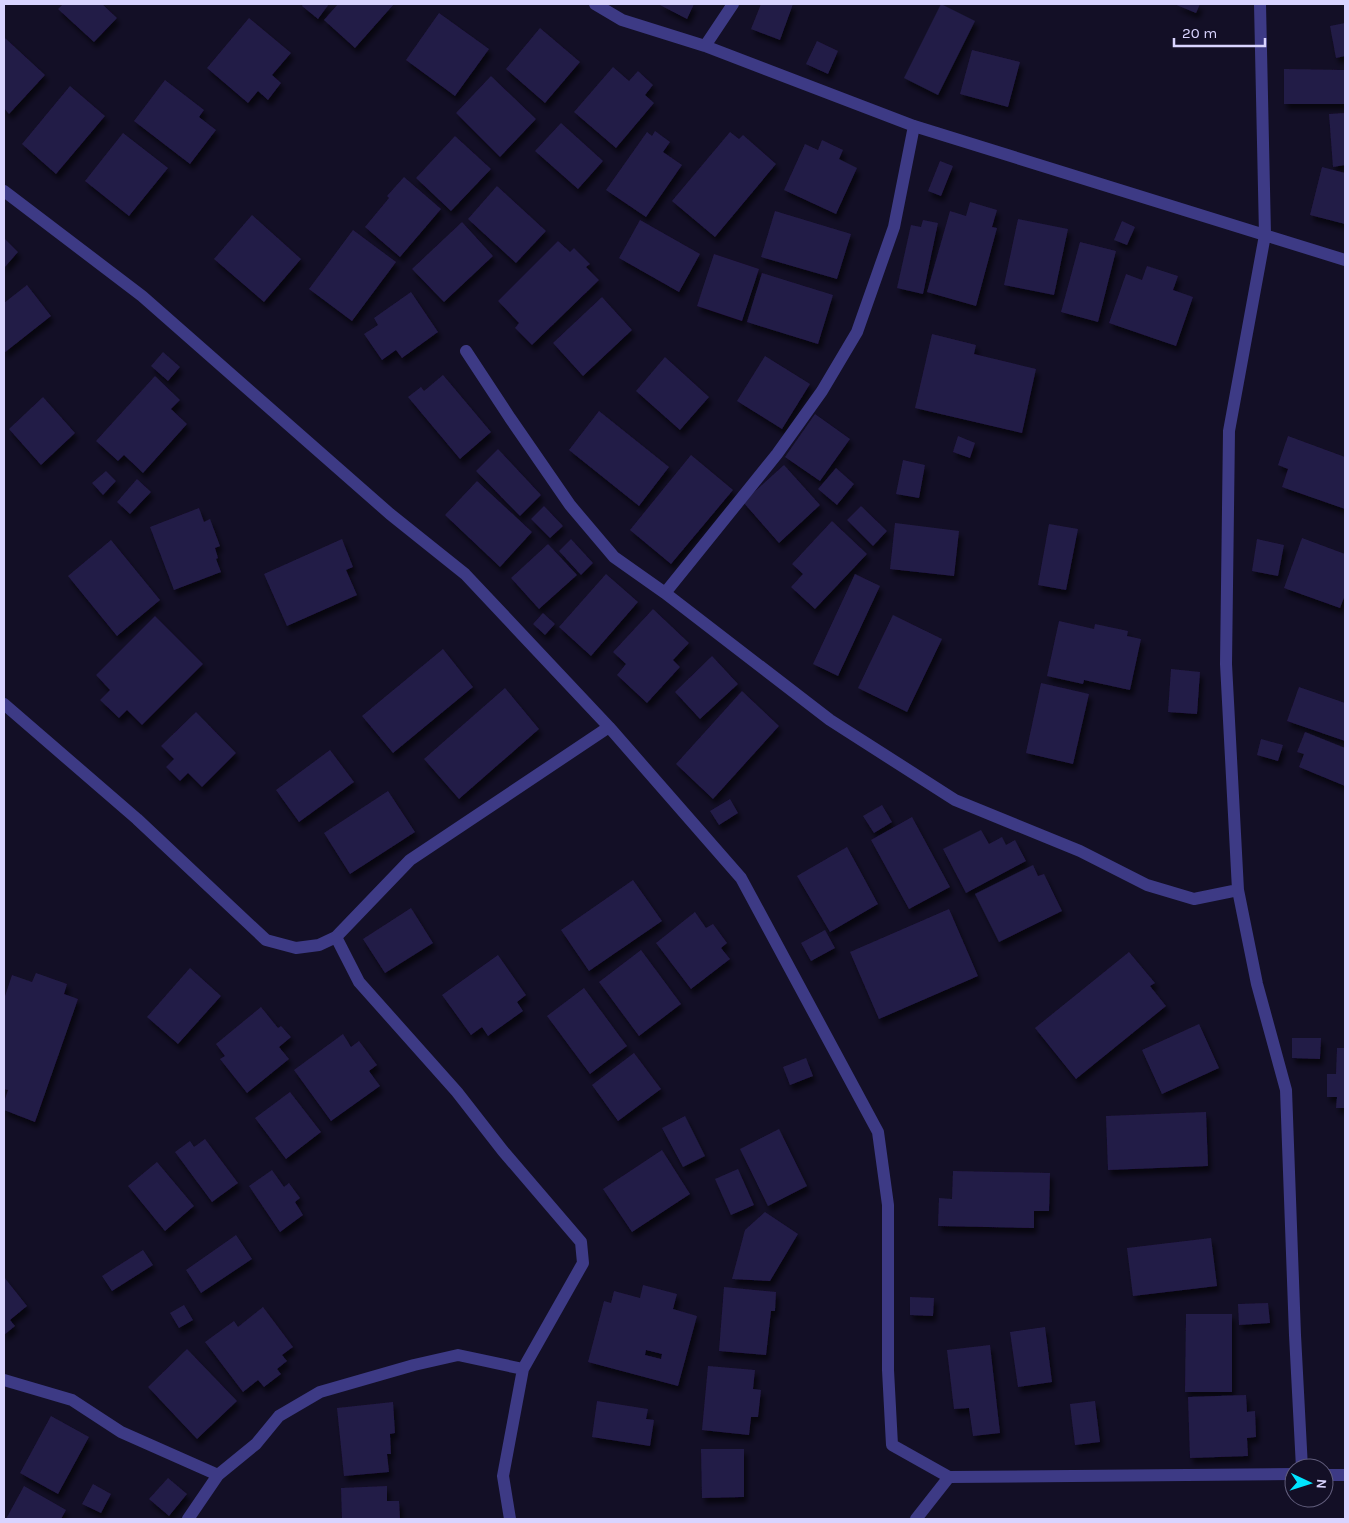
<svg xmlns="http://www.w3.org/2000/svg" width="1349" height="1523" font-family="Karla,sans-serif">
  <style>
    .building { fill: #241b47; fill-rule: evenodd; filter: url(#shadow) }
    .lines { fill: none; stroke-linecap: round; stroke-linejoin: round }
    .minor { stroke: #3d3a85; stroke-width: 12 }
  </style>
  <defs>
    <filter id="shadow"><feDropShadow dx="3" dy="5.5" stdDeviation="2.5" flood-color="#0009"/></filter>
  </defs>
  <rect width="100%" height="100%" fill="#130f26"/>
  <!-- building -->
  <path class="building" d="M63,4H102L117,18L94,42L58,9Z
    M303,4H329L318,19L302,6Z
    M338,4H394L355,48L324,20Z
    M658,4H694L687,19Z
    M761,4H793L780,40L751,29Z
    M941,4L975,21L938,95L904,78Z
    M1174,4H1200L1196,13Z
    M439,13L489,49L455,96L406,60Z
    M249,18L291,53L272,75L281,83L268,100L258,91L248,103L207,68Z
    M1345,23V56L1336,58L1330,26Z
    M540,28L580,62L545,103L506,69Z
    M5,38L45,75L9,114L4,108V40Z
    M817,41L838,51L828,74L806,64Z
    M972,50L1020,62L1008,107L960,94Z
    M613,67L629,81L638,71L653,85L645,95L654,103L616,148L574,112Z
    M1284,69L1345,70V104H1284Z
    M491,76L536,119L500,157L456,113Z
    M165,80L204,110L199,117L216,130L190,164L134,121Z
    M70,86L105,116L56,174L22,144Z
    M1345,113V165L1333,167L1329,114Z
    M561,123L603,161L578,189L535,151Z
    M655,131L670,142L663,152L682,165L646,217L606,190L647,132L652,136Z
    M730,132L739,139L743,135L776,164L715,237L672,201Z
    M123,133L168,168L129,216L85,181Z
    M455,136L491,169L451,211L416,178Z
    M822,140L843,150L839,159L857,168L836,214L784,190L805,144L818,150Z
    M940,161L953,166L941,196L928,191Z
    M1322,167L1345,173V224L1310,215Z
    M404,177L441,209L400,257L365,227L389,198L387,196Z
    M497,186L546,231L516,263L468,219Z
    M970,202L997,210L992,227L997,228L976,306L927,292L950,211L966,216Z
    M775,211L851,234L837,279L761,257Z
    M252,215L301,259L264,302L214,259Z
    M1018,219L1068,229L1054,295L1004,285Z
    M640,220L700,254L679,292L619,258Z
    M923,220L938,223L923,294L897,288L911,225L921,227Z
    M1122,221L1135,227L1127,245L1114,240Z
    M462,222L493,256L444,302L412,269Z
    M353,230L396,262L352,321L309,289Z
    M4,238L18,252L4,268Z
    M558,241L570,252L574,248L590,264L586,267L599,280L532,345L515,328L519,323L498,301Z
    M1080,242L1116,251L1098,322L1061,312Z
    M714,254L759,269L742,321L697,306Z
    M1147,266L1178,276L1173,290L1193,297L1176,346L1109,323L1126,274L1142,280Z
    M762,273L833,295L818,344L747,322Z
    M27,285L51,316L4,353V303Z
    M411,292L438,332L402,358L396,350L382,360L364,334L378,325L374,318Z
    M602,297L632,330L583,376L553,343Z
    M932,334L976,345L974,354L1036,369L1022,433L915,408Z
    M163,352L180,367L168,381L151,366Z
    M765,356L810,384L782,429L737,401Z
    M665,357L709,397L680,430L636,391Z
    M443,375L491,432L460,459L408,397L421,387L424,391Z
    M155,376L180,400L171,409L187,424L143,473L124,455L118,461L96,441Z
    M43,397L75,433L41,465L9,429Z
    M599,411L669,467L639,506L569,450Z
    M815,414L850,439L820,481L785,457Z
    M958,436L975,443L970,458L953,452Z
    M1288,436L1345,457V509L1282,487L1288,469L1278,465Z
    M498,449L541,495L520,516L476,471Z
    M691,455L733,490L671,564L630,530Z
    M903,460L925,465L919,498L896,494Z
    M784,465L820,505L779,543L743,502Z
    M836,468L854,484L837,505L818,489Z
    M106,471L116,481L103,495L92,483Z
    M137,479L151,492L130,514L117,502Z
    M477,481L532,532L500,567L445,515Z
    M544,506L563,526L550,538L531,519Z
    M861,506L887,531L873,546L847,520Z
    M199,508L204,522L210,519L220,546L215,548L218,558L216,559L221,572L174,590L150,527Z
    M832,521L867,554L815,609L791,587L803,574L792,564Z
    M895,523L959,531L954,576L890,569Z
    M1049,524L1078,529L1066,590L1038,585Z
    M1302,538L1345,554V595L1340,608L1284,588Z
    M342,539L353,567L346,570L357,595L287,626L264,574Z
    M571,539L593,563L581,575L559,551Z
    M1257,539L1284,545L1278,576L1252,571Z
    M111,540L160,600L117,636L68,576Z
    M548,544L577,575L539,609L511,578Z
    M606,574L638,602L591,656L559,627Z
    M855,574L880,586L838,676L813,664Z
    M653,609L689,643L673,660L680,667L647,703L617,675L626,664L613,652Z
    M543,613L555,624L545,635L533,624Z
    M893,615L942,639L907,712L858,688Z
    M155,616L203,664L142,725L127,710L119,718L100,700L110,690L96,675Z
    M1059,621L1094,629L1095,624L1128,631L1127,636L1141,639L1130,690L1084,680L1083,684L1047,676Z
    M443,649L473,687L393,753L362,716Z
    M712,656L738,684L700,719L675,692Z
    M1171,669L1200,672L1197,714L1168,712Z
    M1041,683L1089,694L1073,764L1026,753Z
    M1299,687L1345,703V741L1287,721Z
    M505,688L539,729L459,799L424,759Z
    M742,691L779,726L713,799L676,764Z
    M196,712L236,753L202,787L188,773L180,781L166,767L174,759L161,746Z
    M1305,732L1345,748V786L1299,767L1304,754L1297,752Z
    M1261,739L1283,745L1278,761L1257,755Z
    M330,750L354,782L299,822L276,790Z
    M388,791L415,832L350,874L324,833Z
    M730,799L738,813L719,825L710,811Z
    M882,805L892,822L874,833L863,816Z
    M912,817L950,887L909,909L871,840Z
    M981,830L989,844L1002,837L1006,845L1015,840L1026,861L966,893L943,849Z
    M847,847L878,904L830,932L797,876Z
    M1033,865L1038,876L1044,874L1062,911L999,942L975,894Z
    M633,880L662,921L589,971L561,930Z
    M411,908L433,943L385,973L363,939Z
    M949,909L978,976L879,1019L850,952Z
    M695,912L706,928L713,924L727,943L721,948L730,959L691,989L656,943Z
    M825,930L835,948L811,961L801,943Z
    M641,950L681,1004L639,1036L599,982Z
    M1129,952L1155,983L1150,986L1166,1006L1076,1079L1035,1028Z
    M498,955L526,995L517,1002L523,1011L488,1036L482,1027L471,1035L442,995Z
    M190,968L221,996L178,1044L147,1017Z
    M36,973L67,984L64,994L78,999L35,1122L4,1110V1102L8,1090L4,1089V999L12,975L32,982Z
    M584,988L627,1046L590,1074L547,1016Z
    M261,1007L278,1028L281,1026L291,1037L279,1047L289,1059L247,1093L220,1059L225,1056L216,1044Z
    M1199,1024L1219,1068L1162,1094L1142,1050Z
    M343,1034L351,1047L359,1041L377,1065L369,1071L380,1086L331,1121L294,1070Z
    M1292,1038H1321L1320,1059L1292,1058Z
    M1337,1048H1345V1108H1336L1337,1097H1327V1074H1336Z
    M634,1053L661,1089L618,1121L592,1085Z
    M806,1058L813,1076L790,1085L783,1067Z
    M290,1092L321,1132L286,1159L255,1118Z
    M1206,1112L1208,1166L1108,1170L1106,1116Z
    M685,1116L705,1156L683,1167L662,1128Z
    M779,1129L807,1186L768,1206L740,1149Z
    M205,1139L238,1183L212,1202L175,1152L190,1141L194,1147Z
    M662,1150L690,1194L632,1232L603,1189Z
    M157,1162L194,1206L165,1231L128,1186Z
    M738,1169L754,1205L731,1215L715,1179Z
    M272,1170L284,1187L289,1183L300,1198L295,1202L303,1215L280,1232L249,1186Z
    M953,1171L1050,1173L1049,1211H1034V1228L938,1226L939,1198L952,1199Z
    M765,1212L798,1234L770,1281L732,1279L745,1230Z
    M236,1235L252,1259L201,1293L186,1270Z
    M1211,1238L1217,1286L1133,1296L1127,1248Z
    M143,1250L153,1265L112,1291L102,1276Z
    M4,1277L27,1306L10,1320L15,1326L4,1335Z
    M643,1285L677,1294L673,1309L697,1316L678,1386L588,1362L604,1301L611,1303L614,1291L640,1298ZM646,1350L662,1354L661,1359L645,1355Z
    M724,1287L776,1292L775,1311H771L766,1355L719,1351Z
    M910,1297L934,1298L933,1316L910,1315Z
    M1268,1303L1270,1323L1239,1325L1238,1304Z
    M184,1305L193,1320L179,1328L170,1313Z
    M263,1307L293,1347L282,1355L287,1361L277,1369L281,1374L264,1387L258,1380L243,1392L205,1342L234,1321L238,1327Z
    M1186,1314H1232V1392H1185Z
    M1045,1327L1052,1382L1018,1387L1010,1332Z
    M990,1345L1000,1433L973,1436L969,1408L954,1409L947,1350Z
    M187,1349L237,1401L197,1439L148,1387Z
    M708,1366L755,1370L753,1389L761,1390L758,1417H751L749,1435L702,1430Z
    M1246,1395L1247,1412L1255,1411L1256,1437L1247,1438L1248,1456L1190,1458L1188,1397Z
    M597,1401L648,1409L646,1419L654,1420L650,1446L592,1437Z
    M1095,1401L1100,1442L1075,1445L1070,1404Z
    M393,1402L395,1433L390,1434L391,1454H387L389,1472L344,1476L337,1408Z
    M51,1416L89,1437L58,1494L20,1473Z
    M701,1449H744V1497L702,1498Z
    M168,1478L187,1494L169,1516L149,1499Z
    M93,1484L111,1494L101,1513L82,1504Z
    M24,1486L66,1510L61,1519H6Z
    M387,1486V1501H399L400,1519H342L341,1488Z"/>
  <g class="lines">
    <!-- minor -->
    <path class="minor" d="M595,4L622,20L705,46L914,126L1345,260
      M1260,4L1265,235L1229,431L1226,664L1238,890L1257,984L1286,1090L1295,1335L1302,1468
      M705,46L733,4
      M4,191L142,296L390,514L465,574L609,727L741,878L878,1132L888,1205V1370L892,1445L949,1477L1294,1474
      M466,351L510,418L570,505L614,557L665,593L830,720L955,800L1080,851L1147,885L1194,899L1238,890
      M665,593L777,454L822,391L857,332L894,227L914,126
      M4,704L137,819L266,940L296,948L319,945L336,937L410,860L609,727
      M336,937L359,982L457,1092L503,1151L581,1242L583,1263L523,1369L503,1476L510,1519
      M4,1380L72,1400L121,1432L218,1475
      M1324,1475H1345
      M188,1519L218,1475L256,1444L279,1416L320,1392L414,1365L458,1355L523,1369
      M916,1519L949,1477"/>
  </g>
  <!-- border -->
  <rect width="1349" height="1523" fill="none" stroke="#d9d4ff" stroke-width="10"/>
  <!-- north arrow -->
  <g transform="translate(1309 1483) rotate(94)"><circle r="24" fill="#130f26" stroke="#625e7d"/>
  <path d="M0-4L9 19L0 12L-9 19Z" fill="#00e5ff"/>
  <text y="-8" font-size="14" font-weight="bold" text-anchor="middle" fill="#d9d4ff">N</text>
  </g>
  <!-- scale -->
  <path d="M1174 38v8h91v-8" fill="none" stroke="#d9d4ff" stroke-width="2.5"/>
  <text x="1182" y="38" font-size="15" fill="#d9d4ff" stroke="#130f26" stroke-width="4" paint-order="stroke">20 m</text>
</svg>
